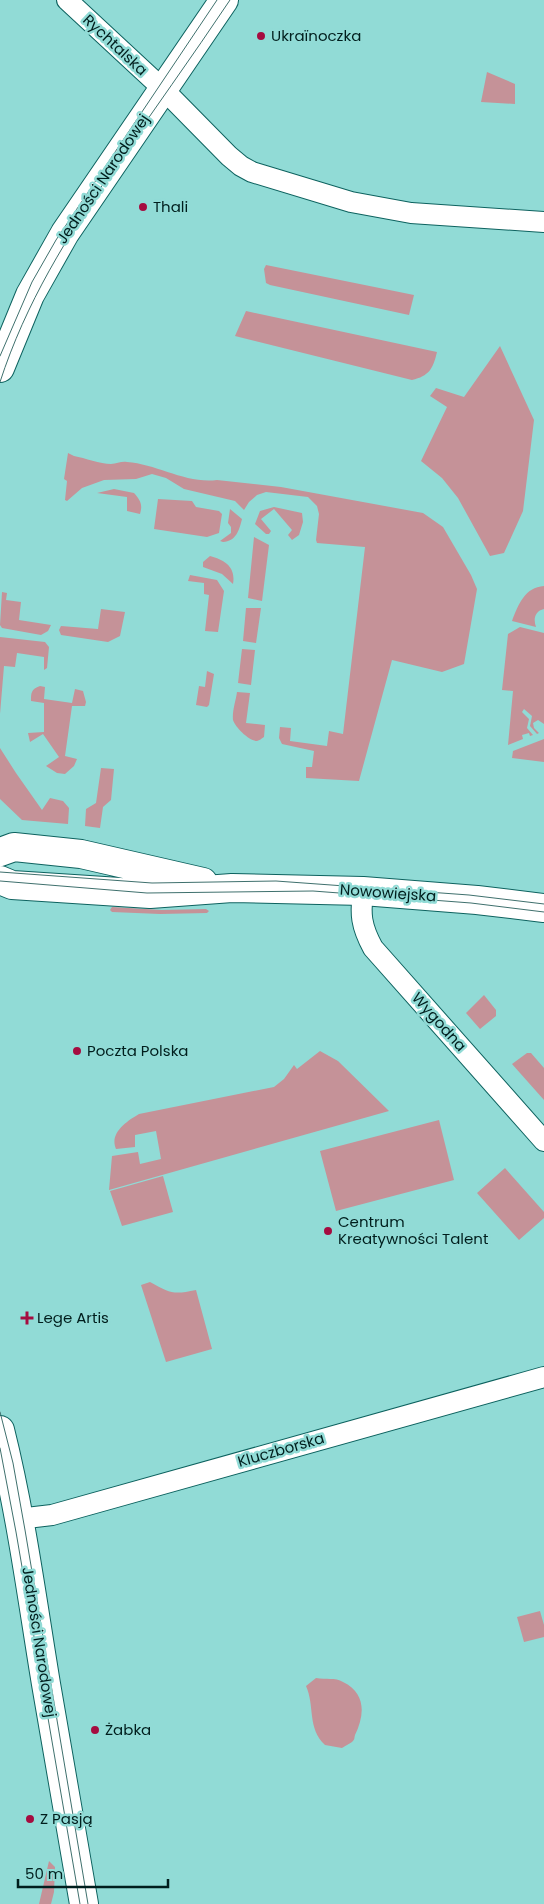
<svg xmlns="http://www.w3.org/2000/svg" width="544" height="1904" font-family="Poppins,sans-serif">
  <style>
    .green { fill: #c59298 }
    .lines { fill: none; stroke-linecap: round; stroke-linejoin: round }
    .street-casing { stroke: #0d625f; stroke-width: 22 }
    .secondary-casing { stroke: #0d625f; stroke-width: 30 }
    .street { stroke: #fff; stroke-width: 20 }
    .secondary { stroke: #fff; stroke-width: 28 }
    .tram { stroke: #3f706d; stroke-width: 1 }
    .poi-dot { fill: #a50c40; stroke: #91dbd6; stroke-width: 2 }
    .labels { text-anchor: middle; stroke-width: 5; stroke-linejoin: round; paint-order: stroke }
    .poi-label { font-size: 15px; fill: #001e1d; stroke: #91dbd6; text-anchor: start }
    .street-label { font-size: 15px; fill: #001e1d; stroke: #91dbd6 }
  </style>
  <rect width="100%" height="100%" fill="#91dbd6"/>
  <!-- green -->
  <path class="green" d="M487,72L515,84V104L481,102Z
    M266,265L414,295L409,315L270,285L266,283L264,269Z
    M246,311L437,352C433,369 429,376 412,380L235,336Z
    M500,346L534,420L523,511L504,553L490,556L458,498L442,478L421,461L447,407L430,396L436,388L464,397Z
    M68,453L74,456C85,458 100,464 111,464C117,464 121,461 127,462C157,464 186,484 217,480L281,487L423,513L443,527L471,575L477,589L464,664L442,672L392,660L359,781L306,778V767H312L314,751L282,744L279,738L280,727L291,728L290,741L327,746L329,731L343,734L365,547L317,543L316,540L319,514L317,506L308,497L266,492L257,495L249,502L244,510L235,501L184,489L166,478L152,474L136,479L104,480L82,488L67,501L65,500L67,481L64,479Z
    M114,489L134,493C140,500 143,504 140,514L127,511V497L97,493Z
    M158,499L192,501L196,507L219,511L222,514L219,533L207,537L154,529Z
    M274,507L302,513L303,522L299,535L292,540L288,535L292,530L274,509L261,519L271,531L269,534H266L255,524L260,511Z
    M230,509L242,519C239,531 236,541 223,542L220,541L231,533V527L228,523Z
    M254,537L269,545L262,601L248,598Z
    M210,556C225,560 236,567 233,584L222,574L203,567V562Z
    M190,575L217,580L224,591L218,632L205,631L209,595L204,594V583L188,581Z
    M544,586V609C535,611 533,619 536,627L512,621C518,605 525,587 544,586Z
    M2,592L7,593L6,600L21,602L19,620L51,625L48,631L41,635L2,628L0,625Z
    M246,608H261L256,643L243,641Z
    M101,609L125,612L120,636L108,642L61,635L59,630L61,626L98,629Z
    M520,627L544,633V724L538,720L533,723L534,728L539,733L537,734L530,726L532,716L524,709L522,712L529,719L527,728L533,735L530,736L529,733L522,735L523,739L508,745L513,691L502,690L508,634Z
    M0,637L45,642L49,647L47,668L44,670V657L17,653L15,667L4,666L0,714Z
    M242,649L255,650L251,685L238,683Z
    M207,671L214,674L209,705L207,707L196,705L199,686L205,687Z
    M40,686L45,687L44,699L72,703L75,689L83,691L86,702L85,706H72L65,756L77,759L74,766L65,774L57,773L46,766L59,757L43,734L30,742L28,733L44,732V703L31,701C31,693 31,689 40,686Z
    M237,692L250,693L246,723L265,725L264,737C261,739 260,740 257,741C249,741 235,727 233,720C232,711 236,700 237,692Z
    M544,739V762L512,758L513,751Z
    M0,748L16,773L42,810L50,798L63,801L69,808L68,824L22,820L0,799Z
    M101,768L114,769L111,800L103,807L100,828L85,826L86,809L96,803Z
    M112,907L162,910L206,909L209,911L207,913L160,914L112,912L110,910Z
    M484,995L496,1010V1016L480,1029L466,1013Z
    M320,1051L338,1061L389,1111L109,1190L112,1156L138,1152L140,1164L161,1159L156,1131L135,1135V1147L116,1149C109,1133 127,1121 139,1114L274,1087L284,1079L294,1065L297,1069Z
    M527,1053H531L544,1068V1100L512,1064Z
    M439,1120L454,1180L336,1211L320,1151Z
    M505,1168L544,1212V1218L519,1240L477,1193Z
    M163,1176L173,1212L122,1226L110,1191Z
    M150,1282C170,1293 173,1295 196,1290L212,1349L166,1362L141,1285Z
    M540,1611L544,1625V1637L524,1642L517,1617Z
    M316,1678C326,1680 335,1677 343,1682C366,1693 365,1715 355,1735C354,1739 355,1739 352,1742C349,1744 345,1746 342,1748L325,1745C307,1728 315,1706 306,1686Z
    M49,1861L55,1867L54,1892L51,1904H39Z"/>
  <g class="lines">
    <defs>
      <path id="street" d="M67,0L164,90L229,156L241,166L252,172L351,202L411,213L544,222
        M363,891C360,914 361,926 373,948L544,1141
        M18,1519L52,1515L544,1377"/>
      <path id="secondary" d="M0,368L30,295L65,233L224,0
        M0,852L14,847L81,854L203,882
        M0,880L12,885L150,894L232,888L363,891L477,900L544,908
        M0,1430C21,1514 32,1599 46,1684C58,1757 72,1831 84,1904"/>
    </defs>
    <!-- street casing -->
    <use href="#street" class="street-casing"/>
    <!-- secondary casing -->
    <use href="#secondary" class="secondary-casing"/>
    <!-- street -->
    <use href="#street" class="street"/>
    <!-- secondary -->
    <use href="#secondary" class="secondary"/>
    <!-- tram -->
    <path class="tram" d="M0,356L32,282L56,240L217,0
      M0,382C26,302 67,237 114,168C152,112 192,57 230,0
      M0,872L152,883L276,881L469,895L544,904
      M0,881L147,893L313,891L471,903L544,912
      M0,1412L13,1463L25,1530L88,1904
      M0,1448L16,1532L80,1904"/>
  </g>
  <!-- markers -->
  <g class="poi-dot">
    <circle cx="261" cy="36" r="5"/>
    <circle cx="143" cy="207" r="5"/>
    <circle cx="77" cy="1051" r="5"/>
    <circle cx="328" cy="1231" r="5"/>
    <path d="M24.5 1310.5h5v5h5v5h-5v5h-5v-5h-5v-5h5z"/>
    <circle cx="95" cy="1730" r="5"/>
    <circle cx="30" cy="1819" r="5"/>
  </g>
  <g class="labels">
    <!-- poi labels -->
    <g class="poi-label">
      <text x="271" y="41">Ukraïnoczka</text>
      <text x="153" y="212">Thali</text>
      <text x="87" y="1056">Poczta Polska</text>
      <text x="338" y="1227">Centrum<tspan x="338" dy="17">Kreatywności Talent</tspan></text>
      <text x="37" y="1323">Lege Artis</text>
      <text x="105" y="1735">Żabka</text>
      <text x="40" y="1824">Z Pasją</text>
    </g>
    <!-- street labels -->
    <g class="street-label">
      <text transform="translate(115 45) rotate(43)" y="5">Rychtalska</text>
      <text transform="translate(103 179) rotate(-56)" y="5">Jedności Narodowej</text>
      <text transform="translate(388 893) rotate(4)" y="5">Nowowiejska</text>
      <text transform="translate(439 1022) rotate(48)" y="5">Wygodna</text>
      <text transform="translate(281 1450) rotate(-16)" y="5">Kluczborska</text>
      <text transform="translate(39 1642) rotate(81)" y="5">Jedności Narodowej</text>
    </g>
  </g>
  <!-- scale -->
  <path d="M18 1879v8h150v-8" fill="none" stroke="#001e1d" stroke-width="2.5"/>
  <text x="25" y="1879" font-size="15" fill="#001e1d" stroke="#91dbd6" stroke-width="4" paint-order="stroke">50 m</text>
</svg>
